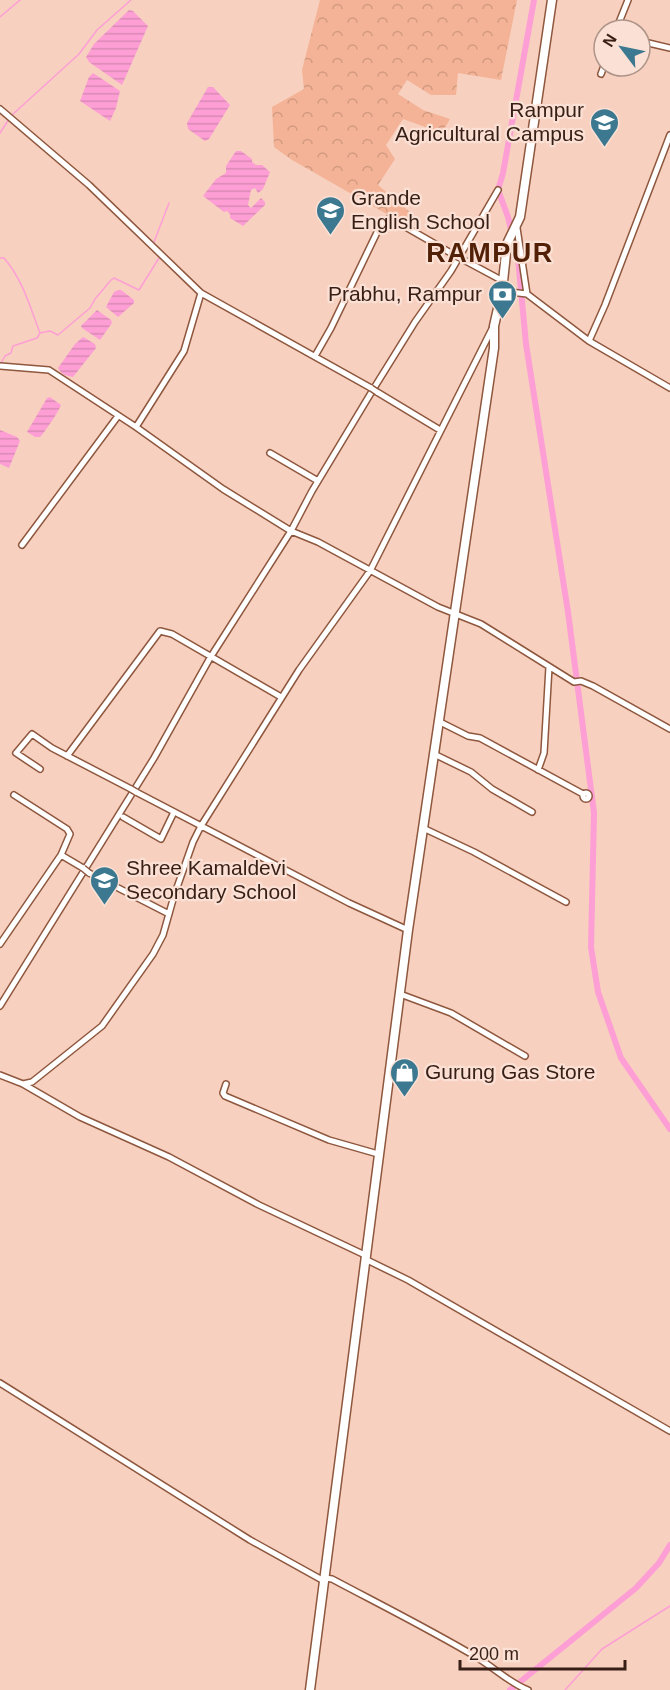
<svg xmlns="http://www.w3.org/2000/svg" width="670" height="1690" font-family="Arial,sans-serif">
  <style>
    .forest { fill: url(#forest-crowns) }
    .water { fill: url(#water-rules) }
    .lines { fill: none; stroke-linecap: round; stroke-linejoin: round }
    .stream { stroke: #fd9fd5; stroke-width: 1.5 }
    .canal { stroke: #fd9fd5; stroke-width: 6 }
    .minor-casing { stroke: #8e573e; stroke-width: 8 }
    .secondary-casing { stroke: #8e573e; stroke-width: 11 }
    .minor { stroke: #fff; stroke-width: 5 }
    .secondary { stroke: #fff; stroke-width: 8 }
    .minor-bridge-casing { stroke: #8e573e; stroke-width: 8; stroke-linecap: butt }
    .minor-bridge { stroke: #fff; stroke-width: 5 }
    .labels { text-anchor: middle; stroke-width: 4.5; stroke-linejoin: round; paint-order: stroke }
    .poi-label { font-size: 21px; fill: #371f15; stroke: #fbe1d5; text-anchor: start }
    .district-label { font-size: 27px; font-weight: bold; letter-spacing: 1.5px; fill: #512006; stroke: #fbe1d5 }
  </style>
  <defs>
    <pattern id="forest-crowns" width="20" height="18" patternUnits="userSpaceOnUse" patternTransform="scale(1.5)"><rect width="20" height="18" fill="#f4b396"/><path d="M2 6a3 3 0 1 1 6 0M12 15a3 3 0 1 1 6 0" fill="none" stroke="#d29a80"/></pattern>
    <pattern id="water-rules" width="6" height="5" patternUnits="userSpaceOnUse" patternTransform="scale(1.5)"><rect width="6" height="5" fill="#fd9fd5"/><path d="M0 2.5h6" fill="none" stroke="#d988b6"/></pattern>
  </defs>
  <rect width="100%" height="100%" fill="#f7d0bf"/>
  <!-- forest -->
  <path class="forest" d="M320,0H517L501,80L458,73L456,95H431L407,80L398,94L423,110L450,119L442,133L403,119L386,145L395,159L378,185L418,219L413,229L292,160L274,147L272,107L304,89L302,70Z"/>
  <!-- water -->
  <path class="water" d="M129,10L133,11L148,26L122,85L89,62L86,57L94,44Z
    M93,73L120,91L116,108L110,121L80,101L89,77Z
    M208,87H213L230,105L209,139L205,141L188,129L187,123Z
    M236,151H241L252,159V162L256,165H262L270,172L263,189L258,193L255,188L251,190L248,205L251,208L261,198L265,202V205L243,226L230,218V214L227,211L224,212L203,196L216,179L226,173V166Z
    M118,290H121L134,300V303L118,317L106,307L114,292Z
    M97,310L111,320L112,323L100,340L82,328L81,326Z
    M83,337L95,344L96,348L73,377C66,376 61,374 58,368L75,344Z
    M50,397L61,405C59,411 45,432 40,437H35L27,432L47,398Z
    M0,430L17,437L20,441L9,468L0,464Z"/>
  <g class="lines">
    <!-- stream -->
    <path class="stream" d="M0,17L20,0
      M12,115L79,54L97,30L131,0
      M0,133L9,119
      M154,242L169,203
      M0,258H4C23,280 30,307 40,333L37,338L13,346L11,353L5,356L1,363
      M40,333L50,331L58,335L90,308L95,299L111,280L114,278L139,290L159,258
      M565,1690L602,1649L670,1606"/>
    <!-- canal -->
    <path class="canal" d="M534,0L503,173L498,190L508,217L518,258L526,344L568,612L594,813L591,947L598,992L621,1058L670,1129
      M510,1690L636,1588L659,1563L670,1545"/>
    <defs>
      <path id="minor" d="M616,30L628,0
        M640,41L670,48
        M601,74L604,66
        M0,109L89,185L201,293L371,388
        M517,228L527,294
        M462,259L503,281
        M502,291L527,294L589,341L670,388
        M589,341L605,305L670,135
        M315,356L331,328L382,222L390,218L456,256
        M0,366L49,370L136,427L223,489L291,531L318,542L438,607L481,624L574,682L581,681L593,686L670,729
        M377,392L440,430
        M136,427L184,351L201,293
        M270,453L318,481
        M22,545L118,416
        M438,721L468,736L480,738L583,794
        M434,754L471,772L492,789L532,812
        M67,756L160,631L172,634L281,697
        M40,769L16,753L32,734L52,748L131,789
        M538,770L544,753L549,667
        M136,792L349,903L408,930
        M583 796a3 3 0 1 1 6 0a3 3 0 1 1-6 0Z
        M14,795L67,829L70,834L61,855
        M123,817L161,839L174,812
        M423,828L474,852L566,902
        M89,873L169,914
        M0,944L61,855L83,868
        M400,994L451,1013L525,1056
        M0,1006L154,758L210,658L291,531L312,491L374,388L415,322L451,271L498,190
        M0,1075L23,1084L32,1082L102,1026L153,954L163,935L174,896L193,842L201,826L299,670L370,571L493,327
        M23,1084L80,1117L169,1157L259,1205L367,1256
        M226,1084L223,1093L225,1096L329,1140L378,1154
        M367,1260L408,1280L670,1431
        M0,1383L250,1540L324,1581
        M325,1578L332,1579C381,1605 431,1630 478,1658C494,1668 511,1684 528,1690"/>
      <path id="secondary" d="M310,1690L408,930L494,348V326L502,291L507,244L520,217L552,0"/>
    </defs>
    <!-- minor casing -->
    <use href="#minor" class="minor-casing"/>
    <!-- secondary casing -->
    <use href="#secondary" class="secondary-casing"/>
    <!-- minor -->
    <use href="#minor" class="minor"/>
    <!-- secondary -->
    <use href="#secondary" class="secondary"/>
    <defs>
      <path id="minor-bridge" d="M456,256L462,259
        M371,388L377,392
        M131,789L136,792
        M83,868L89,873"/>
    </defs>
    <!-- minor-bridge casing -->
    <use href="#minor-bridge" class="minor-bridge-casing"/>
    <!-- minor-bridge -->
    <use href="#minor-bridge" class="minor-bridge"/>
  </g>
  <!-- icons -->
  <defs>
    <symbol id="university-pin" viewBox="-11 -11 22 30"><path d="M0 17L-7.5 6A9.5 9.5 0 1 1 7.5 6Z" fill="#3c7990" stroke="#fbe1d5"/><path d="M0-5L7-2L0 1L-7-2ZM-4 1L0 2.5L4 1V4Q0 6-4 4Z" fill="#fff"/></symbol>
    <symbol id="school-pin" viewBox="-11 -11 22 30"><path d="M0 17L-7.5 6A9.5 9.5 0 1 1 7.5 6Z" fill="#3c7990" stroke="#fbe1d5"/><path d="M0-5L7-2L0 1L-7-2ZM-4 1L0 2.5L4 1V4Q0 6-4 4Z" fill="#fff"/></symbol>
    <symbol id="bank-pin" viewBox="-11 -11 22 30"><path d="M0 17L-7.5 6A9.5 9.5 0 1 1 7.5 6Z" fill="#3c7990" stroke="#fbe1d5"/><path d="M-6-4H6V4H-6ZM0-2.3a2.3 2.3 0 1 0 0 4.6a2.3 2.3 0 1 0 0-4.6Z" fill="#fff"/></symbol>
    <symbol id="shop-pin" viewBox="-11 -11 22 30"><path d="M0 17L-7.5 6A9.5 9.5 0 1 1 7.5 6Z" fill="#3c7990" stroke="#fbe1d5"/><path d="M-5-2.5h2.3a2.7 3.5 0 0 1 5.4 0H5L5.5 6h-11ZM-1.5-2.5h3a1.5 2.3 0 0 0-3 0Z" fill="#fff"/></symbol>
  </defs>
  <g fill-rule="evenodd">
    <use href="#university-pin" x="588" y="106" width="33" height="45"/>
    <use href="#school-pin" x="314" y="194" width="33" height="45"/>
    <use href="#bank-pin" x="486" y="278" width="33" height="45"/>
    <use href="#school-pin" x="88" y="864" width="33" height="45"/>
    <use href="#shop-pin" x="388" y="1056" width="33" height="45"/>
  </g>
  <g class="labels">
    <!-- poi labels -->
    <g class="poi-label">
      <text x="584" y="117" text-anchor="end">Rampur<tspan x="584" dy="24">Agricultural Campus</tspan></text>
      <text x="351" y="205">Grande<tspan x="351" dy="24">English School</tspan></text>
      <text x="482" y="301" text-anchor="end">Prabhu, Rampur</text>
      <text x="126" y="875">Shree Kamaldevi<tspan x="126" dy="24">Secondary School</tspan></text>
      <text x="425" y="1079">Gurung Gas Store</text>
    </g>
    <!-- district labels -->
    <g class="district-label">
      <text x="490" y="262">RAMPUR</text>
    </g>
  </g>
  <!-- north arrow -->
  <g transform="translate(622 48) rotate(302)"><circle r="28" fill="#fbe1d5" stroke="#ad9388" stroke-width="1.5"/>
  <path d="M0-4.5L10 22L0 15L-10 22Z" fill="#3c7990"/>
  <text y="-9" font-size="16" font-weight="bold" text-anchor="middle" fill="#371f15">N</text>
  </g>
  <!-- scale -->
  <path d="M460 1660v9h165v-9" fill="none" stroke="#371f15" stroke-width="3"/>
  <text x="469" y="1660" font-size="18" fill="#371f15" stroke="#fbe1d5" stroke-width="4.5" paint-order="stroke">200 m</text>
</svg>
